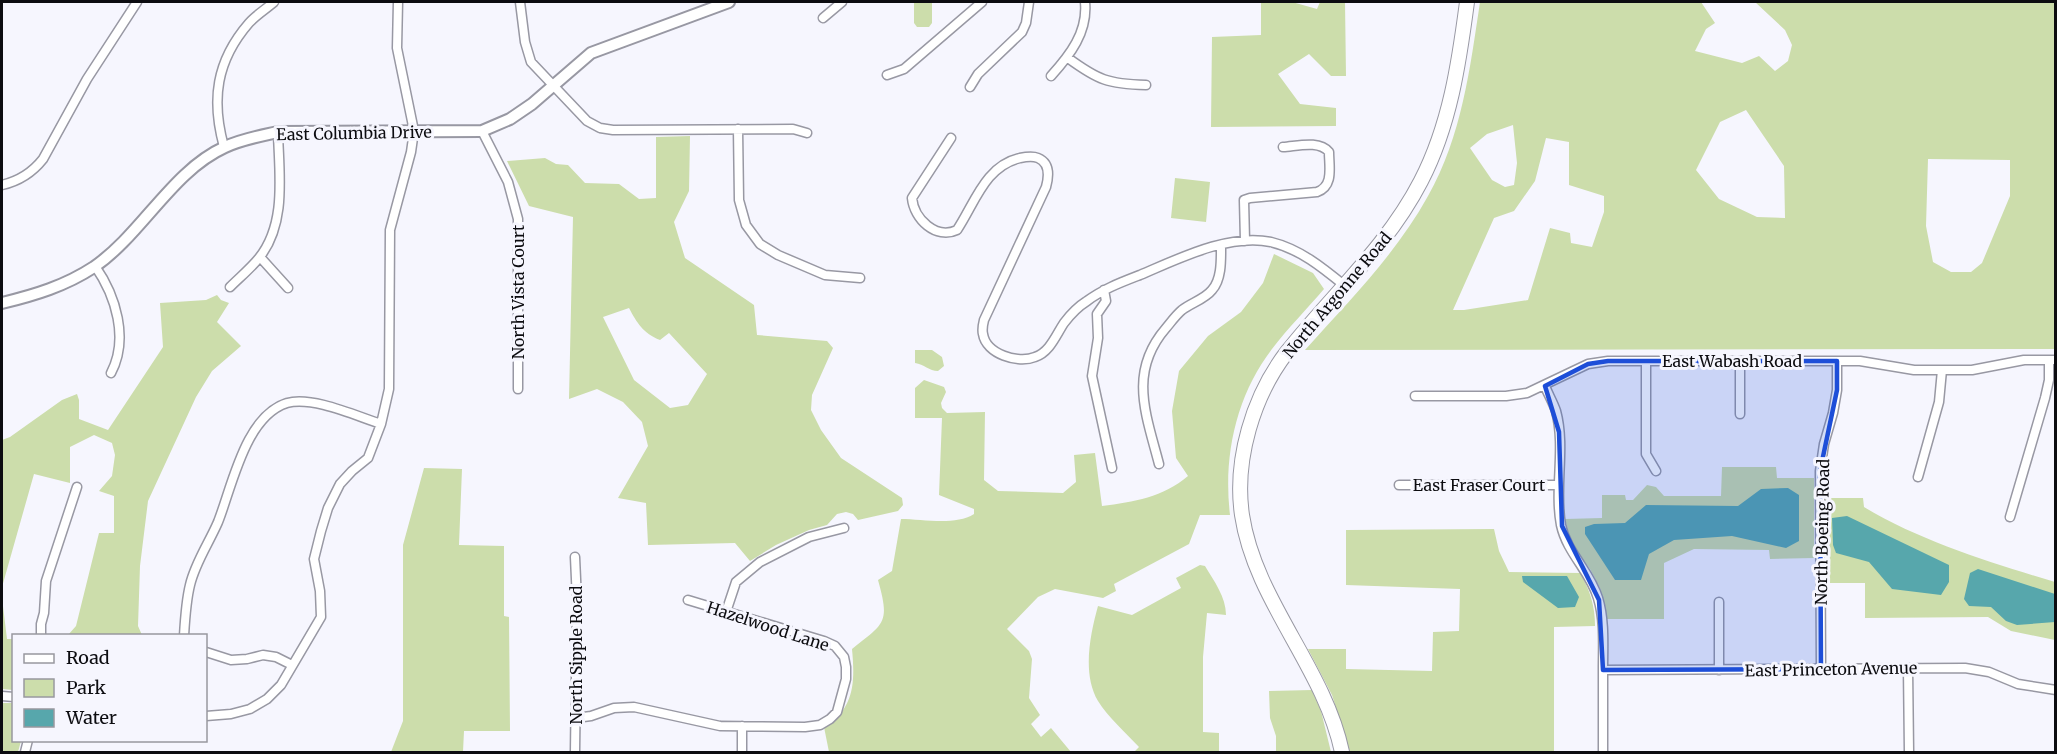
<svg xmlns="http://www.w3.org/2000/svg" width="2057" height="754" font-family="Merriweather,serif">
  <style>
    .green { fill: #ccddab; fill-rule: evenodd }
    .water { fill: #57a7ac }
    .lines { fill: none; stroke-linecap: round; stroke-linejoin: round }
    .minor-casing { stroke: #9898a3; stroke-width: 11 }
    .tertiary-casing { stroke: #9898a3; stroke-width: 14 }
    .primary-casing { stroke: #9898a3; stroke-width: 16 }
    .minor { stroke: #fff; stroke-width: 8 }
    .tertiary { stroke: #fff; stroke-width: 10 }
    .primary { stroke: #fff; stroke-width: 14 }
    .marked { fill: #1d4ed8; fill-opacity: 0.2; stroke: #1d4ed8; stroke-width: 4.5; stroke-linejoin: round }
    .labels { text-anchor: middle; stroke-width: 6; stroke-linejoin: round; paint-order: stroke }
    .street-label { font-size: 16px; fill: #0c0c10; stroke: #f6f6fe }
  </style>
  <rect width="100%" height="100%" fill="#f6f6fe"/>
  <!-- green -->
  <path class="green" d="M914,2H932V23L929,27H917L914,23Z
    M1261,2H1292L1317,9L1320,2H1345L1346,76H1331L1309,54L1278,74L1300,104L1336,108V126L1211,127L1212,37L1261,35Z
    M1480,2H1701L1715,23L1706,29L1695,51L1742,63L1759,56L1775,71L1788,61L1792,45L1785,30L1755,2H2055V349L1305,350C1349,301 1396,254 1428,196C1462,136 1470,68 1480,2ZM1746,110L1784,166L1785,218L1757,217L1719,199L1696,170L1720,122ZM1513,125L1517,163L1514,185L1505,187L1492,180L1470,148L1487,134ZM1546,138L1569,142V185L1604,196V212L1592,247L1571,243L1570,233L1550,228L1528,300L1464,310H1453L1494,218L1514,211L1535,181ZM1928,159L2010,160V196L1982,263L1971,272H1951L1933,262L1926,226Z
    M690,136L689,191L674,222L685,258L754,305L757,335L827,341L833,348L812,395L811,410L821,430L841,458L902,498L903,505L898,511L858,520L853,514L846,512L837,514L827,525L809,530L776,545L750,561L735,543L648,545L646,503L618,498L648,446L642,422L623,402L597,389L569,399L573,217L529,206L507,161L545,158L556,164L568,165L585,183L619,184L639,199L656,198V137ZM629,308C637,323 643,333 660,340L669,333L707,374L688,405L670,408L634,380L603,317Z
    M1175,178L1210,182L1206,222L1171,218Z
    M1274,254L1313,273L1324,289C1307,309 1288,328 1272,349C1236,396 1223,456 1230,515H1200L1189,544L1114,584L1116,591L1103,598L1055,589L1038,597L1007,629L1029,651L1032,659L1029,698L1040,715L1031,724L1041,737L1051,728L1071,752H829L824,727C855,709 855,681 852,649C885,623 890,623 878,580L892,571L901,519C923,519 955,526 974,514V509L939,495L942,418H915V388L924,380L944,387L946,392L941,403L942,408L947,413L985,412L984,480L998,491L1063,493L1076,482L1074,455L1095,453L1102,506C1134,502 1163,497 1188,476L1176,458L1172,411L1179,371L1208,336L1241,312L1263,283Z
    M217,295L221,300L229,303L217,322L241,346L212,371L196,397L148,501L140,566L138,626L142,635H68L76,626L99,533H114V496L99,491L112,476L115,455L112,443L94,435L70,447V483L34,474L2,587V440L10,437L62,400L77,394L79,400V419L108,430L163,347L160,303L206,300Z
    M915,350H932L942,357L944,366L938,371C929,371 924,364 915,363Z
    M1722,467H1776L1777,478H1814V558L1770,559L1769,550L1694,549L1664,563V619H1606L1600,588L1590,569L1578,553L1570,537L1565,519L1602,518V495H1625L1626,500H1633L1647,485L1656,487L1664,496H1721Z
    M424,468L462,469L459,545L504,546V616L509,617L510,731H464L463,752H391L403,721V545Z
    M1825,498H1863L1864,507C1920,541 1992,563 2055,582V640L2011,631L1988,617L1865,618V583H1825Z
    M1494,529L1499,551L1509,572L1580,573C1590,590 1595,606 1595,626L1554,627V752H1350L1332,695L1308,649H1346V669L1432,671L1433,632L1459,631L1460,589L1346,585V530Z
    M1200,565L1205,566C1214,581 1226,597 1226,615L1207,613L1203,657V732L1219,733V752H1134L1139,747C1127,734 1107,716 1098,701C1082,674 1090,635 1098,606L1132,615L1181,588L1176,578Z
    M2,598L7,639H13V690L2,689Z
    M1312,690L1321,711L1331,752H1276V736L1270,718L1269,691Z
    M2,703H13L14,740L21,741L18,752H2Z"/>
  <!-- water -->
  <path class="water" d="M1788,488L1799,495V541L1786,548L1732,536L1674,540L1649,554L1641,580H1615L1585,534V527L1594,524L1625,523L1646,505L1738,506L1761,489Z
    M1847,516L1949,565V582L1941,595L1892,589L1869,562L1836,553L1833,545L1832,518Z
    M1978,569L2055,594V622L2017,625L2006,621L1991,607L1969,606L1964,599L1970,573Z
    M1522,576H1567L1579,597L1575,607L1558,608L1523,582Z"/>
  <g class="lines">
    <defs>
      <path id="minor" d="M520,2L525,42L531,62L587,121L600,128L613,130L793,129L807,133
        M823,18L842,2
        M1068,58C1098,80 1108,84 1146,85
        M887,75L904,69L982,2
        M1051,76C1070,55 1088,32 1085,2
        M970,87L978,74L1022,32L1026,23L1029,2
        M738,129L739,200L746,225L760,244L778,255L825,275L860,278
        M482,131L508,182L518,219V389
        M951,138L912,198C914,219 936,240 957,230C975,203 985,166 1020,158C1025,157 1033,156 1038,158C1050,163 1049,176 1046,187L984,320C983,324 982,330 983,334C986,354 1018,364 1035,357C1050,352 1056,335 1064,323C1070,315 1079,306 1087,301C1103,289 1122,282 1140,275C1178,259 1229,233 1271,242C1300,249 1323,268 1345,286
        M224,147C211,100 216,61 249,23C256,15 266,9 274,2
        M2,185C19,181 32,173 43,159L87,79L137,2
        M1245,241L1244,200L1250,198L1317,192C1334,186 1329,167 1329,152C1319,140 1298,146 1283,147
        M260,257L288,288
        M95,266C116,296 129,339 111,373
        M230,287C239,278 251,268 259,258C287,223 279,174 278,132
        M1104,290L1106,301L1097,314L1098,338L1092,376L1112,468
        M1646,361V454L1656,471
        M1740,361V414
        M1545,386C1548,394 1553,402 1556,411C1566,448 1554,488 1561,525C1567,553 1590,571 1598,598C1605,621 1603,646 1603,670C1603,698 1603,725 1603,752
        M1415,396H1506L1527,393L1588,364L1608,361H1860L1914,370H1972L2024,360H2056
        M1159,464C1146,414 1128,372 1166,328C1171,322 1176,315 1182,310C1191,303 1205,299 1212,290C1222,279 1221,259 1221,245
        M1918,477L1939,402L1942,370
        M1399,485H1559
        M2010,517L2045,398L2049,380V360
        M575,557L577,601L575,752
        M1719,602V670
        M726,612L736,582L760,562L809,537L844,528
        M41,636V624L44,613L46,581L77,487
        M184,636C185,619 186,601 190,585C195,563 209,543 218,522C232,487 245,416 287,403C313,396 356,416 381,424
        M206,652L231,660L247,659L263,655L276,657L292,665
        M1908,668L1909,752
        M1821,669L1820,471L1824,444L1833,413L1837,390V361
        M1603,670L1965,668L1989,672L2018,684L2056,690
        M2,696L14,697
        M206,716L231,714L250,709L267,699L281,685L321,617L320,591L314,559L321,531L328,508L340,484L352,471L368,458L381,424L389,389L390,230L411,152L414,131L397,48L398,2
        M576,718L591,716L614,708L634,707L720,726L805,727L820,725L830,719L837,712L846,679V667L844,657L835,646L824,641L688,600
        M25,752L28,740
        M742,752V726"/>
      <path id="tertiary" d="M2,303C35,295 65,286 94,267C142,234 172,171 225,147C242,139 260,136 278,132L482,131L510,119L532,104L591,53L729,2"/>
      <path id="primary" d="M1342,752C1324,667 1255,601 1242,515C1234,460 1253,396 1287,352C1332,295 1387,247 1421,181C1450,125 1459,63 1467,2"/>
    </defs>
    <!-- minor casing -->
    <use href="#minor" class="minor-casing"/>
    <!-- tertiary casing -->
    <use href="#tertiary" class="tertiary-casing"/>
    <!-- primary casing -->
    <use href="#primary" class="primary-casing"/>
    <!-- minor -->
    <use href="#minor" class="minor"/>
    <!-- tertiary -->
    <use href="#tertiary" class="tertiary"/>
    <!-- primary -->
    <use href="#primary" class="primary"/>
  </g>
  <!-- marked area -->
  <path class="marked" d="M1608,361H1837V390L1820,471L1821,669L1603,670L1599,600L1562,526L1559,432L1545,386L1588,364Z"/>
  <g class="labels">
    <!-- street labels -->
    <g class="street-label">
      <text transform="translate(354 133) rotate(-1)" y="6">East Columbia Drive</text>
      <text transform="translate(518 292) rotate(-90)" y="6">North Vista Court</text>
      <text transform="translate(1337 295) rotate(-50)" y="6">North Argonne Road</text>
      <text x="1732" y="367">East Wabash Road</text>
      <text x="1479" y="491">East Fraser Court</text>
      <text transform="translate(1822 532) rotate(-89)" y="6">North Boeing Road</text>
      <text transform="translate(768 626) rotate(18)" y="6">Hazelwood Lane</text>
      <text transform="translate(576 655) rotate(-90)" y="6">North Sipple Road</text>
      <text transform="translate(1831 669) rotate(-1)" y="6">East Princeton Avenue</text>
    </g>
  </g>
  <!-- border -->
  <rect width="2057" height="754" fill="none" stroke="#0c0c10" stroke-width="6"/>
  <!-- legend -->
  <rect x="12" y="634" width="195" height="108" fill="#f6f6fe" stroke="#98989f" stroke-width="1.5"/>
  <rect x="24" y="654" width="30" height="9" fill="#ffffff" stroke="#98989f" stroke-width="1.5"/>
  <text x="66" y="664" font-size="18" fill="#0c0c10">Road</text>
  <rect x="24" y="679" width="30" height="18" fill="#ccddab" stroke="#98989f" stroke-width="1.5"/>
  <text x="66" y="694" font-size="18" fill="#0c0c10">Park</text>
  <rect x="24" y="709" width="30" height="18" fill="#57a7ac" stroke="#98989f" stroke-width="1.5"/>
  <text x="66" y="724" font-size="18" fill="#0c0c10">Water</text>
</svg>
